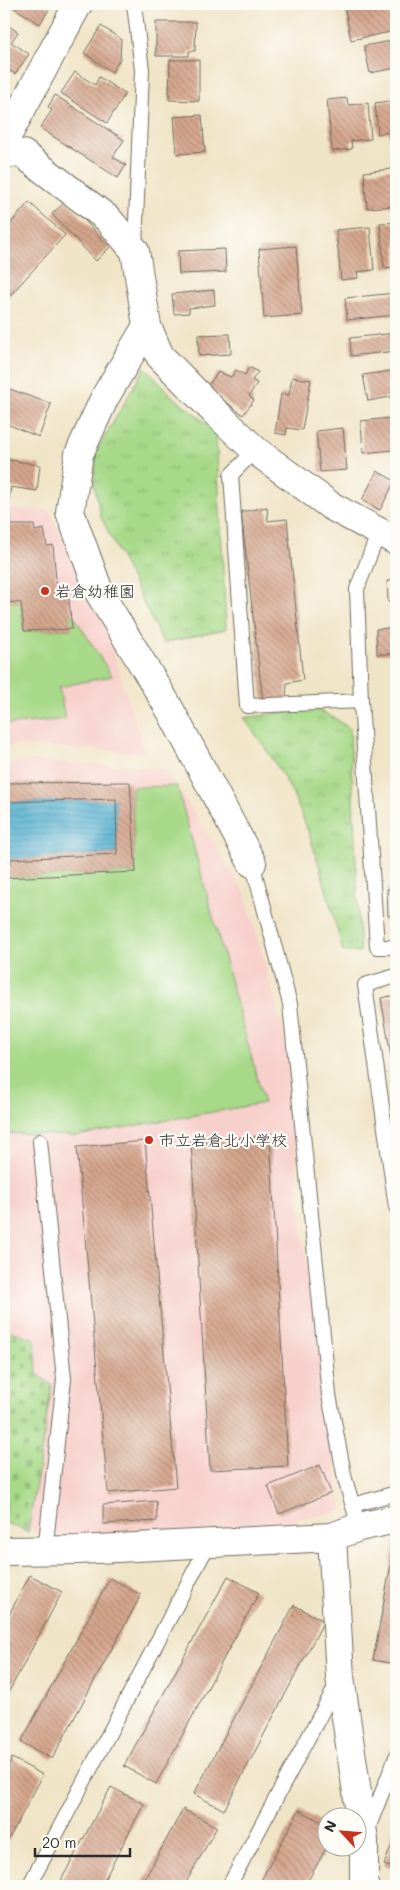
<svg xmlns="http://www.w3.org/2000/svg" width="400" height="1890" font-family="Mali,'Klee One',sans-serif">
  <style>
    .built { fill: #f7d0cb }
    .cemetery { fill: url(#cemetery-stones); stroke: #69825a }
    .park { fill: url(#park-tufts); stroke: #69825a }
    .pitch { fill: #a7d988; stroke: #69825a }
    .water { fill: url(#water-rules); stroke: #3e6c7d }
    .building { fill: url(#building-back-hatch) }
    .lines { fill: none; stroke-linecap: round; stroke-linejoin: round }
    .lane-casing { stroke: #706c61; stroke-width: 16 }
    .street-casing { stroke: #706c61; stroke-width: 30 }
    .lane { stroke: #fff; stroke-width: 14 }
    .street { stroke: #fff; stroke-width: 28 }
    .poi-dot { fill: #c8321e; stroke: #fdfcf7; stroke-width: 2 }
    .labels { text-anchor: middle; stroke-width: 4.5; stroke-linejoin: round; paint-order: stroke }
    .poi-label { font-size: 16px; fill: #2b2b2b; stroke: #fdfcf7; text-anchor: start }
  </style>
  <defs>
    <pattern id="cemetery-stones" width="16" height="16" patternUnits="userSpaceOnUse" patternTransform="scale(1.25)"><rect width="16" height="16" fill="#a7d988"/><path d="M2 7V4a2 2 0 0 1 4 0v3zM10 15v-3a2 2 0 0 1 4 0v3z" fill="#90ba76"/></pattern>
    <pattern id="park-tufts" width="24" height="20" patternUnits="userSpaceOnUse" patternTransform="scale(1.25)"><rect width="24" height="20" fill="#a7d988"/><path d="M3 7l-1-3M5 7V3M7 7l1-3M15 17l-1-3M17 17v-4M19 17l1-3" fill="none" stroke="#90ba76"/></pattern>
    <pattern id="water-rules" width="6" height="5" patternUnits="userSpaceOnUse" patternTransform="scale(1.25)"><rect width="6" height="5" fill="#50aecf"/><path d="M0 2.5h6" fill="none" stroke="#438ea8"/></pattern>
    <pattern id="building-back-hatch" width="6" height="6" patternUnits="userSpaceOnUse" patternTransform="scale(1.25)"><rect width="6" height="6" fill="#d5a68d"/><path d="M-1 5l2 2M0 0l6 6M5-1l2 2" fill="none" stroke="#ad8773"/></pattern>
  </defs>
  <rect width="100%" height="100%" fill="#fdfcf7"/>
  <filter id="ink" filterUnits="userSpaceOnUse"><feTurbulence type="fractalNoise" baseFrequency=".02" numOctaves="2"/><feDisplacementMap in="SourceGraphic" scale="10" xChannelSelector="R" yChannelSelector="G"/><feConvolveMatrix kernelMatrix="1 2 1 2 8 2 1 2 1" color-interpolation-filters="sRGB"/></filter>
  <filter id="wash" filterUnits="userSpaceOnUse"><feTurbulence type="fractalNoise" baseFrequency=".0096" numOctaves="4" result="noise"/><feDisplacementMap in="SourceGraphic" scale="20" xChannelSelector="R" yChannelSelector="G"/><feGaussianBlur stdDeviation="1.12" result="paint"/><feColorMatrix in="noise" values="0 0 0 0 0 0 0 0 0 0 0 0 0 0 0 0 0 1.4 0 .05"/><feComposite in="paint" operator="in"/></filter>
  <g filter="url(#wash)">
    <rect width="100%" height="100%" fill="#f0e4c6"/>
    <!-- built -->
    <path class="built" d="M4,509L49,510L107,633L145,753L18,745L4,747Z
      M36,761L166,769L245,893L288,1048L302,1231L342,1511L247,1528L73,1537L28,1532L52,1385L37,1374L35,1339L4,1329V764Z"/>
    <!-- cemetery -->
    <path class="cemetery" d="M4,1329L35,1339L37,1374L52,1385L28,1532L4,1522Z"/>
    <!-- park -->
    <path class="park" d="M145,367L171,395L216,431L226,629L163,643L101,517L94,484L96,452Z
      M314,708L336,719L350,729L360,953L343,951C329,902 316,845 295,799C282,770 262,744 244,718Z"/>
    <!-- pitch -->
    <path class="pitch" d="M4,602L21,603L24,631L71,629L70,610L112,676L59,687L65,719L4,725Z
      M177,786L264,1103L76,1136L4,1133V878L135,872L132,787Z"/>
    <!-- water -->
    <path class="water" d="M116,799L117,854L11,859L10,864H4V802Z"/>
    <g id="blocks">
      <!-- building -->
      <path class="building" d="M8,4H44L50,8L40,24Z
        M344,4H390L395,31L351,40Z
        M156,22H196L195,51H189V56H156Z
        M4,23L18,32L11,42L29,54L15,74L4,67Z
        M101,26L121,39L120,59L112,72L84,53Z
        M396,40V68L370,73L364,46Z
        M170,60H199V101L169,100Z
        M75,72L95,85L99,77L125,94L107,123L61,93Z
        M55,95L124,140L113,157L126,165L118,178L40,128L52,110L48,107Z
        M347,98L348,105L368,103L371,139L351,141L352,149L332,151L327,100Z
        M396,100V136L389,137V132L378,134L375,103Z
        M202,115L205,152L177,154L174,117Z
        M391,158H396V206L367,208L364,172L392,169Z
        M66,201L110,247L96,261L52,214Z
        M29,202L65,235L4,302V231Z
        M396,222V267L384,268L380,223Z
        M370,227L374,270L357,272L358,278L341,280L336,230Z
        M296,246L302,315L264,318L259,249Z
        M225,249L226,272L179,274L178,251Z
        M214,290L215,305L189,308V313L174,314L172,294Z
        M396,293V315L347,320L345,298Z
        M396,333V351L351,356L350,338Z
        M230,334L231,354L199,356L198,335Z
        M249,367L258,372L252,380L257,383L249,396L254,400L243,415L207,387L218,372L231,377L236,370L245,375Z
        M391,371L396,396L368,401L363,375Z
        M292,377L311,380L302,430L287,428L286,435L275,433L281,394L289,395Z
        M4,387L51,404L39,437L4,423Z
        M393,417H396V442H395Z
        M391,418L393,450L363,453L361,421Z
        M343,428L347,470L320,472L316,431Z
        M4,459L40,465L37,491L11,487L8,506H4Z
        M377,471L395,481L380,510L362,500Z
        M267,507L268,521L287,519L303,680L287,683L286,698L263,702L241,512Z
        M4,513H9L10,525H34L35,531L44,529L47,546L53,545L57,591H68L72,629L24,631L21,603L4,602Z
        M396,580V602H388L387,581Z
        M391,605H396V683H395L393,654H377L376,629L392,628Z
        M130,782L136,872L4,878V864H10L11,859L117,854L116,799L4,802V783Z
        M396,888V915L388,916L387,889Z
        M396,995V1080H395L381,998Z
        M270,1136L288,1466L210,1470L191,1141Z
        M145,1141L176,1487L108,1493L77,1147Z
        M320,1465L331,1493L279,1514L268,1486Z
        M156,1501L157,1521L103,1524V1505Z
        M395,1542H396V1664L373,1660Z
        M30,1575L62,1592L4,1701V1624Z
        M228,1576L259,1593L156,1784L124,1766Z
        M110,1578L141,1595L52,1759L21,1742Z
        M294,1605L324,1621L224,1810L194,1794Z
        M12,1758L43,1775L4,1848V1774Z
        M111,1787L144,1804L101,1886H58Z
        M183,1809L217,1827L184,1886H141Z
        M299,1810L328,1825V1845L305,1886H258Z
        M396,1833V1869L384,1865Z"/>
    </g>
  </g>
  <g filter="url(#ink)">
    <use href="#blocks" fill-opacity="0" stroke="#706c61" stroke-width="1"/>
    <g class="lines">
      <defs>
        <path id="lane" d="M134,4L142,70L135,247
          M255,450L231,475L247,706L361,701
          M379,531L357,589L361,701L377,947H396
          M252,863L290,1004L329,1395L345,1479L359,1527
          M396,976L365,985L396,1207
          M40,1141L64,1379L45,1551
          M353,1505L396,1493
          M367,1831L396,1757
          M29,1886L209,1543
          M229,1886L338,1682"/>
        <path id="street" d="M4,142L78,4
          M4,152L23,154L108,219L135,251L147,326L160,356L214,411L255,450L331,506L396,541
          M147,326L105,397L79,454L70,512L100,594L168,706L252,863
          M332,1537L340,1677L364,1840V1886
          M4,1551L78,1550L332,1537L359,1527L396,1519"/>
      </defs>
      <!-- lane casing -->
      <use href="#lane" class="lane-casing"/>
      <!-- street casing -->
      <use href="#street" class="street-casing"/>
      <!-- lane -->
      <use href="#lane" class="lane"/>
      <!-- street -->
      <use href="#street" class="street"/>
    </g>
  </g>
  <!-- markers -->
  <g class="poi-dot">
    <circle cx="45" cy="591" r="5"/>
    <circle cx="149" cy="1140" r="5"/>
  </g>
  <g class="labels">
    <!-- poi labels -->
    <g class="poi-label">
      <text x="55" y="597">岩倉幼稚園</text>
      <text x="159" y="1146">市立岩倉北小学校</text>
    </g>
  </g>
  <!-- margin -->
  <rect width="400" height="1890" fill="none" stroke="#fdfcf7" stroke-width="20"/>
  <!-- north arrow -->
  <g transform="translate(342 1832) rotate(296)"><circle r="24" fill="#fdfcf7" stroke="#a9a8a5"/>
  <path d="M0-4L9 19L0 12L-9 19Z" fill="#c8321e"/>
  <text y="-8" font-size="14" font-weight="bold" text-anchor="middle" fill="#2b2b2b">N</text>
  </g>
  <!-- scale -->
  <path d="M35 1848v8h95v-8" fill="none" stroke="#2b2b2b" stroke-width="2.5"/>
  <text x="42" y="1848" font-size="15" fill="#2b2b2b" stroke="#fdfcf7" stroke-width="4" paint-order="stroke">20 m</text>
</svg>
